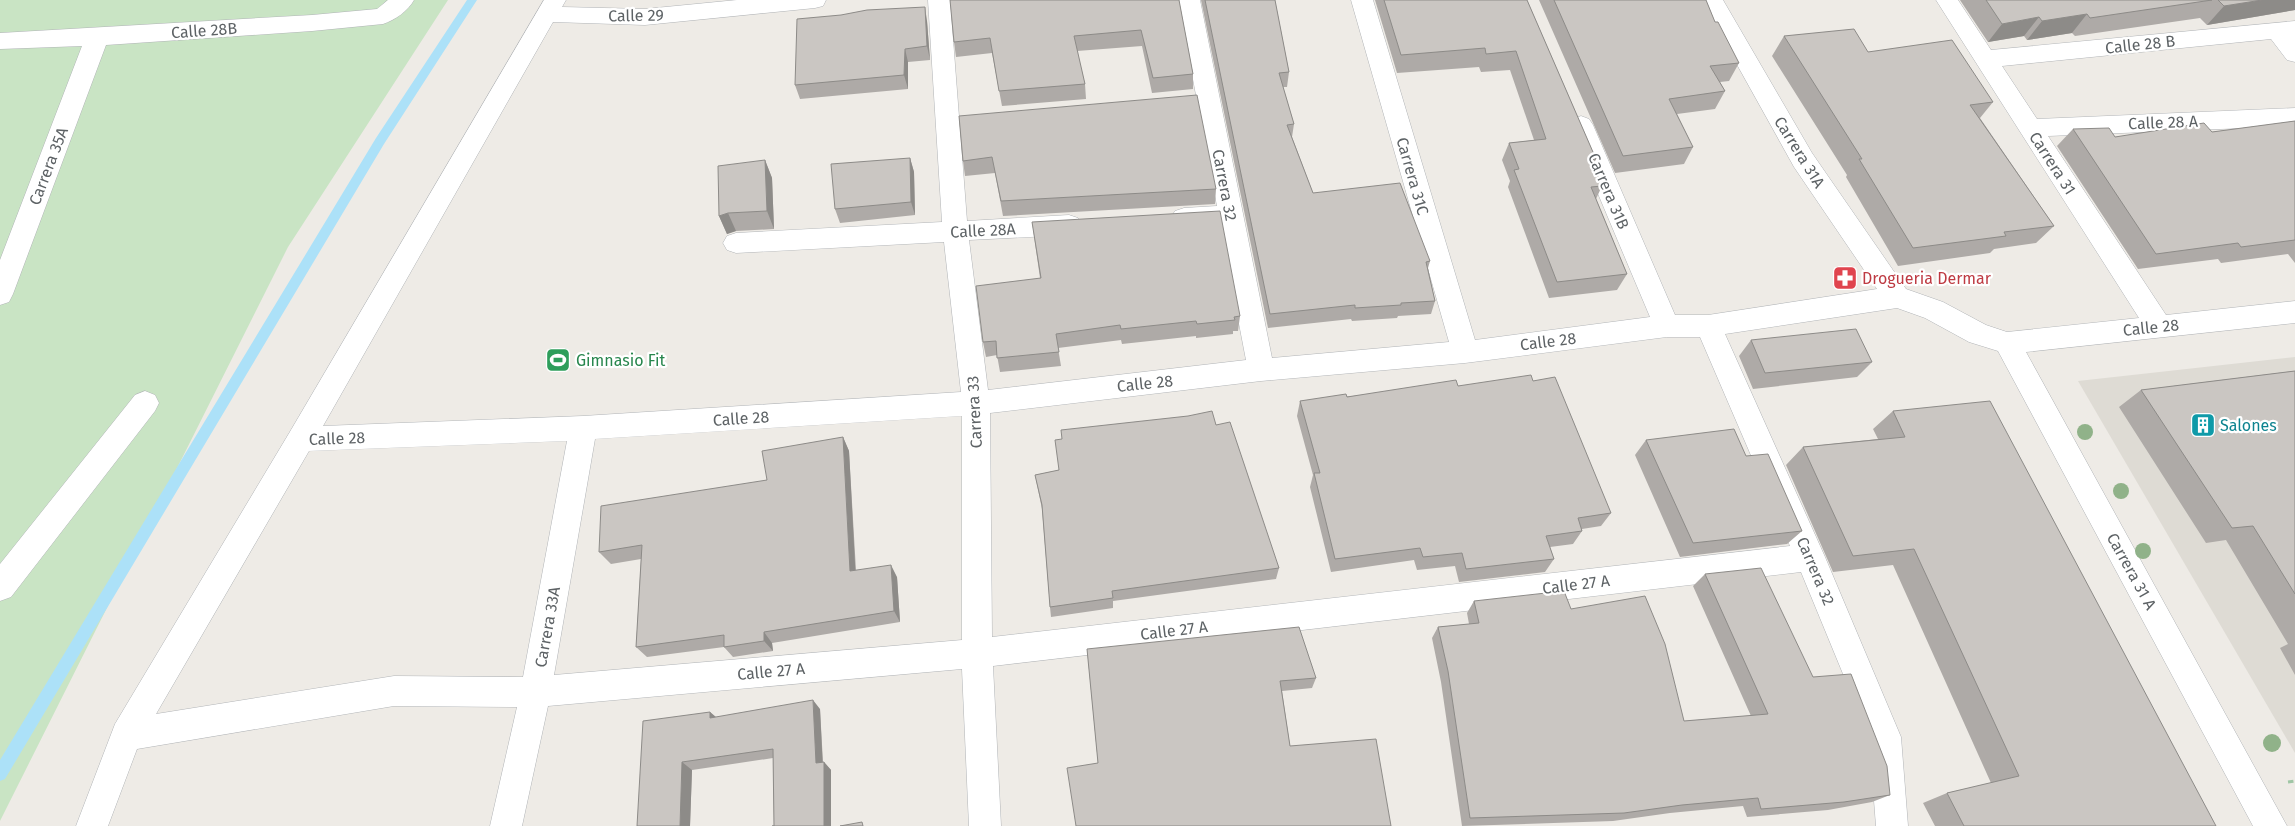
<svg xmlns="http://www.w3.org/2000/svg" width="2295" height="826" font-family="'Fira Sans',sans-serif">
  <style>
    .education { fill: #dedbd4 }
    .green { fill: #c9e4c4 }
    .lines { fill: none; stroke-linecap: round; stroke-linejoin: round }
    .stream { fill: #ace1f8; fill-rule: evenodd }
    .minor-casing { stroke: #b1b4b7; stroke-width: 1 }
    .path { stroke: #9fc6a5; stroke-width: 3; stroke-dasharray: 5.5 2.5; stroke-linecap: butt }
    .minor { fill: #fff; fill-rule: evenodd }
    .tree { fill: #90b289 }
    .wall { fill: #aeaaa7 }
    .shaded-wall { fill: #8d8b88 }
    .building { fill: #cac6c2; stroke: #8d8b88 }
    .labels { text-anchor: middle; stroke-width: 4.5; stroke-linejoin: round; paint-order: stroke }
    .street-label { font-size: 16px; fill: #5d6265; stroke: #fff }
    .health-label { font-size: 16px; fill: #be3a42; stroke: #fff; text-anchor: start }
    .leisure-label { font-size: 16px; fill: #27864d; stroke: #fff; text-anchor: start }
    .culture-label { font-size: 16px; fill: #0d838f; stroke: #fff; text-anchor: start }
  </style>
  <rect width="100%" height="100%" fill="#eeebe6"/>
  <!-- education -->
  <path class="education" d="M2295,357V753L2078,381Z"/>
  <!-- green -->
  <path class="green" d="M0,0H448L288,247L0,821Z"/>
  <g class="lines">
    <!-- stream -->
    <path class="stream" d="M467,0H477L384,144L5,779L0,781V760L376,138Z"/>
    <defs>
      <path id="minor" d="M388,0H414C408,11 395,20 383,24L312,31L106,45L13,294L9,302L0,305V260L82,46L0,49V33L312,15L377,9Z
        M544,0H566L562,7L645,9L737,0H826L823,6L815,8L645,25L553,22L323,426L583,416L961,392L944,242L736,253L727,250L723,243L727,236L736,233L942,222L928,0H950L967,221L1069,215L1078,218L1082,225L1078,232L1069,235L969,240L988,390L1246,360L1220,225L1184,228L1175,225L1171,218L1175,211L1184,208L1217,206L1178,0H1200L1272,358L1449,342L1351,0H1373L1475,340L1650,317L1569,125L1573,119L1581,116L1589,119L1593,125L1675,315H1708L1877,289L1794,167L1701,0H1723L1812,153L1906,289L1943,302L1986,325L2007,332L2139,318L1936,0H1958L1991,50L2295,21V62L2287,60L2271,39L2002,66L2037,119L2295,108V126L2048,136L2166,315L2295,301V323L2026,352L2287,826H2253L1998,351L1969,342L1925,318L1897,308L1725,334L1825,557L1901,737L1908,826H1876L1869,737L1801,572L993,666L1001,826H969L962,669L548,706L522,826H490L517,707L394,706L137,749L108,826H76L115,724L291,430ZM1667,337H1700L1790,546L992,637L990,413L1261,381L1465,363ZM962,416V640L554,675L595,439ZM567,441L523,677L394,676L156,714L309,451Z
        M145,391L155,395L159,403L155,411L11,597L0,601V564L135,395Z"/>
    </defs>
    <!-- minor casing -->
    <use href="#minor" class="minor-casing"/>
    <!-- path -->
    <path class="path" d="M2288,782L2295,781"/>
    <!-- minor -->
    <use href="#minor" class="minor"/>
  </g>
  <!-- trees -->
  <g class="tree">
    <circle cx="2085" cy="432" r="8"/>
    <circle cx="2121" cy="491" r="8"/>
    <circle cx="2143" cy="551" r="8"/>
    <circle cx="2272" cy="743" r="9"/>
  </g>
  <!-- wall -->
  <path class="wall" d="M1179,0L1193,74V89L1152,93L1142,46L1077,51L1085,84L1086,99L1002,106L992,53L956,57L954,42Z
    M1201,0H1275L1289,72L1287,87H1283L1294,124L1292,137L1313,193L1430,261L1428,268L1435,301L1431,314L1398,316L1397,318L1352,321L1351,319L1268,328Z
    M1375,0H1527L1596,159L1593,166L1602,186L1596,199L1627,274L1617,290L1549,298L1508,187L1510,181L1502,160L1509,143L1534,140L1510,70L1481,72L1479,67L1397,73Z
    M1539,0H1706L1715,22L1739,63L1729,81L1720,82L1725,91L1715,109L1677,114L1693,147L1684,164L1615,173Z
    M1960,0H2295V10L2207,25L2200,18L2075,36L2072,33L2027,40L2024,36L1988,42Z
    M927,21L930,60L908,62V89L800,99L795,85Z
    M1784,36L1868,52L1993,102L1980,118L2054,226L2036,243L1994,249L1990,253L1898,266L1846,177L1847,175L1772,56Z
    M959,116L1216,189L1215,204L1003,216L995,173L965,176L963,161Z
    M2295,121V263L2288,254L2221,263L2218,259L2138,269L2057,146L2073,129L2115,137L2212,132Z
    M910,158L914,172L915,215L840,223L835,209Z
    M765,160L772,178L774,229L736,231L727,234L719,216Z
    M1032,222L1240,316L1238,331H1233V334L1196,338V336L1122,344L1121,340L1058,348L1061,366L1000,372L997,355L986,357L983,342L1040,278Z
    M1751,340L1872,362L1857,377L1753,389L1739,356Z
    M2295,371V675L2280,648L2288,644L2226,540L2206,543L2119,407L2141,390Z
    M1533,381L1611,513L1601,526L1582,529V531L1573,544L1550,547L1554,559L1545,572L1459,582L1455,566L1417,570L1414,560L1331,572L1310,487L1313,475L1297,416L1300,401L1458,386Z
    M1893,411L2216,826H1935L1923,803L1947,793L1991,783L1893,565L1833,572L1786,465L1803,447L1878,439L1873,429Z
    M1216,425L1279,568L1276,579L1113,601V608L1051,617L1050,607L1042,509L1035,475L1059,470Z
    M843,437L849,451L856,570L897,577L900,622L772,643L773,651L733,657L724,647L647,657L636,647L641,559L611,564L599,552L767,480Z
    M1646,440L1746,456L1802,531L1787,544L1680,557L1635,455Z
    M1705,574L1813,677L1890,795L1872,802L1828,810L1747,817L1743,806L1670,813L1613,821L1462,826L1441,682L1432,638L1438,627L1469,624L1467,613L1474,601L1571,609L1684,721L1751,716L1693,586Z
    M1087,649L1316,678L1312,688L1282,691L1290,746L1098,763Z
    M820,709L823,762H824L831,770V826H772H774L773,758L692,770L690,826H637L710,712L716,717Z"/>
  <!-- shaded-wall -->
  <path class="shaded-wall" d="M2262,0H2295V10L2207,25L2224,6Z
    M925,7L927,21L930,60L927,46Z
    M2087,14L2072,33L2027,40L2042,21Z
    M2039,17L2024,36L1988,42L2002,24Z
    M905,49L908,62V89L904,75Z
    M910,158L914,172L915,215L911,202Z
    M765,160L772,178L774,229L767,211Z
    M728,213L736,231L727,234L719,216Z
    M843,437L849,451L856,583L850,571Z
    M891,565L897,577L900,622L894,611Z
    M764,632L772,643L773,651L764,641Z
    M813,700L820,709L823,771L816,763Z
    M710,712L719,720L710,718Z
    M682,762L692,770L690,826H680Z
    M824,762L831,770V826H824Z"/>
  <!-- building -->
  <path class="building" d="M950,0H1179L1193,74L1153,78L1141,30L1074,36L1085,84L999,91L990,38L954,42Z
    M1205,0H1275L1289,72L1279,73L1294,124L1287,125L1313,193L1400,183L1430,261L1426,262L1435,301L1401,303V305L1355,308V305L1270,314Z
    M1384,0H1527L1596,159L1591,160L1602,186L1591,187L1627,274L1557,282L1514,170L1519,169L1509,143L1546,139L1516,51L1486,54L1485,48L1401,55Z
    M1554,0H1706L1715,22H1718L1739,63L1710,66L1725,91L1669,99L1693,147L1623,156Z
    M1986,0H2212L2090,18L2087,14L2042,21L2039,17L2002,24Z
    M2218,0H2262L2224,6Z
    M925,7L927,46L905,49L904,75L795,85L797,19L841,15L867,10Z
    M1854,29L1868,52L1952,40L1993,102L1970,105L2054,226L2004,232L2006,236L1913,248L1859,159H1862L1784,36Z
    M1197,95L1216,189L1001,201L992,157L963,161L959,116Z
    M2295,121V240L2241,247L2238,243L2156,254L2073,129L2109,128L2115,137L2204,123L2212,132Z
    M910,158L911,202L835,209L831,164Z
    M765,160L767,211L728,213L719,216L718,166Z
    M1220,211L1240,316L1234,317L1235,320L1197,324L1196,321L1121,329L1120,325L1056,334L1059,352L997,358L996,341L983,342L976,286L1041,278L1032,222Z
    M1856,329L1872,362L1765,373L1751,340Z
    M2295,371V594L2253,526L2232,528L2141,390Z
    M1531,375L1533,381L1555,377L1611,513L1578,518L1582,531L1546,536L1554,559L1466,569L1462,553L1423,557L1420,548L1335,559L1314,473H1320L1300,401L1346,394L1347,397L1456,380L1458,386Z
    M1990,401L2216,826H1964L1947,793L2019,776L1914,549L1853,556L1803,447L1905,437L1893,411Z
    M1212,411L1216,425L1230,422L1279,568L1112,591L1113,598L1050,607L1042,505L1035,475L1059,470L1055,440L1062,439L1061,430L1188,416Z
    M1734,429L1746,456L1768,454L1802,531L1693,543L1646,440Z
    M843,437L850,571L891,565L894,611L764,632V641L724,647V635L636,647L642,545L599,552L601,506L767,480L762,451Z
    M1761,568L1813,677L1851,674L1887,766L1890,795L1844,802L1761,809L1758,798L1682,805L1624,813L1470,818L1448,671L1438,627L1479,623L1474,601L1564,591L1571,609L1645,596L1665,644L1684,721L1768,714L1705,574Z
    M1299,627L1316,678L1280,681L1290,746L1376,739L1391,826H1076L1067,768L1098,763L1087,649Z
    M813,700L816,763L824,762V826H772H774L773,749L682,762L680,826H637L643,721L710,712V718Z
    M862,822L863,826H840Z"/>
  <!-- icons -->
  <defs>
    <symbol id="pharmacy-square" viewBox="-11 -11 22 22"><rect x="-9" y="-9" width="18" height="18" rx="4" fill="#e0444e" stroke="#fff"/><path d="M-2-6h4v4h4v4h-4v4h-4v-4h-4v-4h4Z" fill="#fff"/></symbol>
    <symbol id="stadium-square" viewBox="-11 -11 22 22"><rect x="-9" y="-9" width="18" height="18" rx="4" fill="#2e9e5b" stroke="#fff"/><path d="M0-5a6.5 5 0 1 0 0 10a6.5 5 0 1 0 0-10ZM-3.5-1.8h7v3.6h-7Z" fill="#fff"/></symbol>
    <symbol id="building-square" viewBox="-11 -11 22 22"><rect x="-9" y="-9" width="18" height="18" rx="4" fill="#0f9aa8" stroke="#fff"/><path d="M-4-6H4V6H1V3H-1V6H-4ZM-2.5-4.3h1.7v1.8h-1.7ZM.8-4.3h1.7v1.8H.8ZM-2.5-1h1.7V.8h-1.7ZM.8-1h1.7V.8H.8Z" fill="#fff"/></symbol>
  </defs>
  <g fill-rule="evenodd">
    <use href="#pharmacy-square" x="1831" y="264" width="28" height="28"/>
    <use href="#stadium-square" x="544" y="346" width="28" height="28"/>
    <use href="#building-square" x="2189" y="411" width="28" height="28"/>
  </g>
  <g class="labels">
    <!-- street labels -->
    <g class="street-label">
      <text transform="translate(636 15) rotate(-1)" y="6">Calle 29</text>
      <text transform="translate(204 30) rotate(-4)" y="6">Calle 28B</text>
      <text transform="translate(2140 44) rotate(-6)" y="6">Calle 28 B</text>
      <text transform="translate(2163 122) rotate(-2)" y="6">Calle 28 A</text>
      <text transform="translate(1800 152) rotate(58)" y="6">Carrera 31A</text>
      <text transform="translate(2053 163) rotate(57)" y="6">Carrera 31</text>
      <text transform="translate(48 166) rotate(-69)" y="6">Carrera 35A</text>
      <text transform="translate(1413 176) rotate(74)" y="6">Carrera 31C</text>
      <text transform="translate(1225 185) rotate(79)" y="6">Carrera 32</text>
      <text transform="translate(1609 191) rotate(67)" y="6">Carrera 31B</text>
      <text transform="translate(983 230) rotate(-3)" y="6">Calle 28A</text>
      <text transform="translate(2151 327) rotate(-6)" y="6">Calle 28</text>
      <text transform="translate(1548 341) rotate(-7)" y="6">Calle 28</text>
      <text transform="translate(1145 383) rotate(-6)" y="6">Calle 28</text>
      <text transform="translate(974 412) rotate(-93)" y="6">Carrera 33</text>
      <text transform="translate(741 418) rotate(-4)" y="6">Calle 28</text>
      <text transform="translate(337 438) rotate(-2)" y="6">Calle 28</text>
      <text transform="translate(1816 571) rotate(67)" y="6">Carrera 32</text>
      <text transform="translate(2132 571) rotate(61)" y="6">Carrera 31 A</text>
      <text transform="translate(1576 584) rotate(-7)" y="6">Calle 27 A</text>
      <text transform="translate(547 627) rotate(-80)" y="6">Carrera 33A</text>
      <text transform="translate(1174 630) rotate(-7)" y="6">Calle 27 A</text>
      <text transform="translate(771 671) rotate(-5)" y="6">Calle 27 A</text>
    </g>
    <!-- health labels -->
    <g class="health-label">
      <text x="1862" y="284">Drogueria Dermar</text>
    </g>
    <!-- leisure labels -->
    <g class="leisure-label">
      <text x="576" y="366">Gimnasio Fit</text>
    </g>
    <!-- culture labels -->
    <g class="culture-label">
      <text x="2220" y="431">Salones</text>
    </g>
  </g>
</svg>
